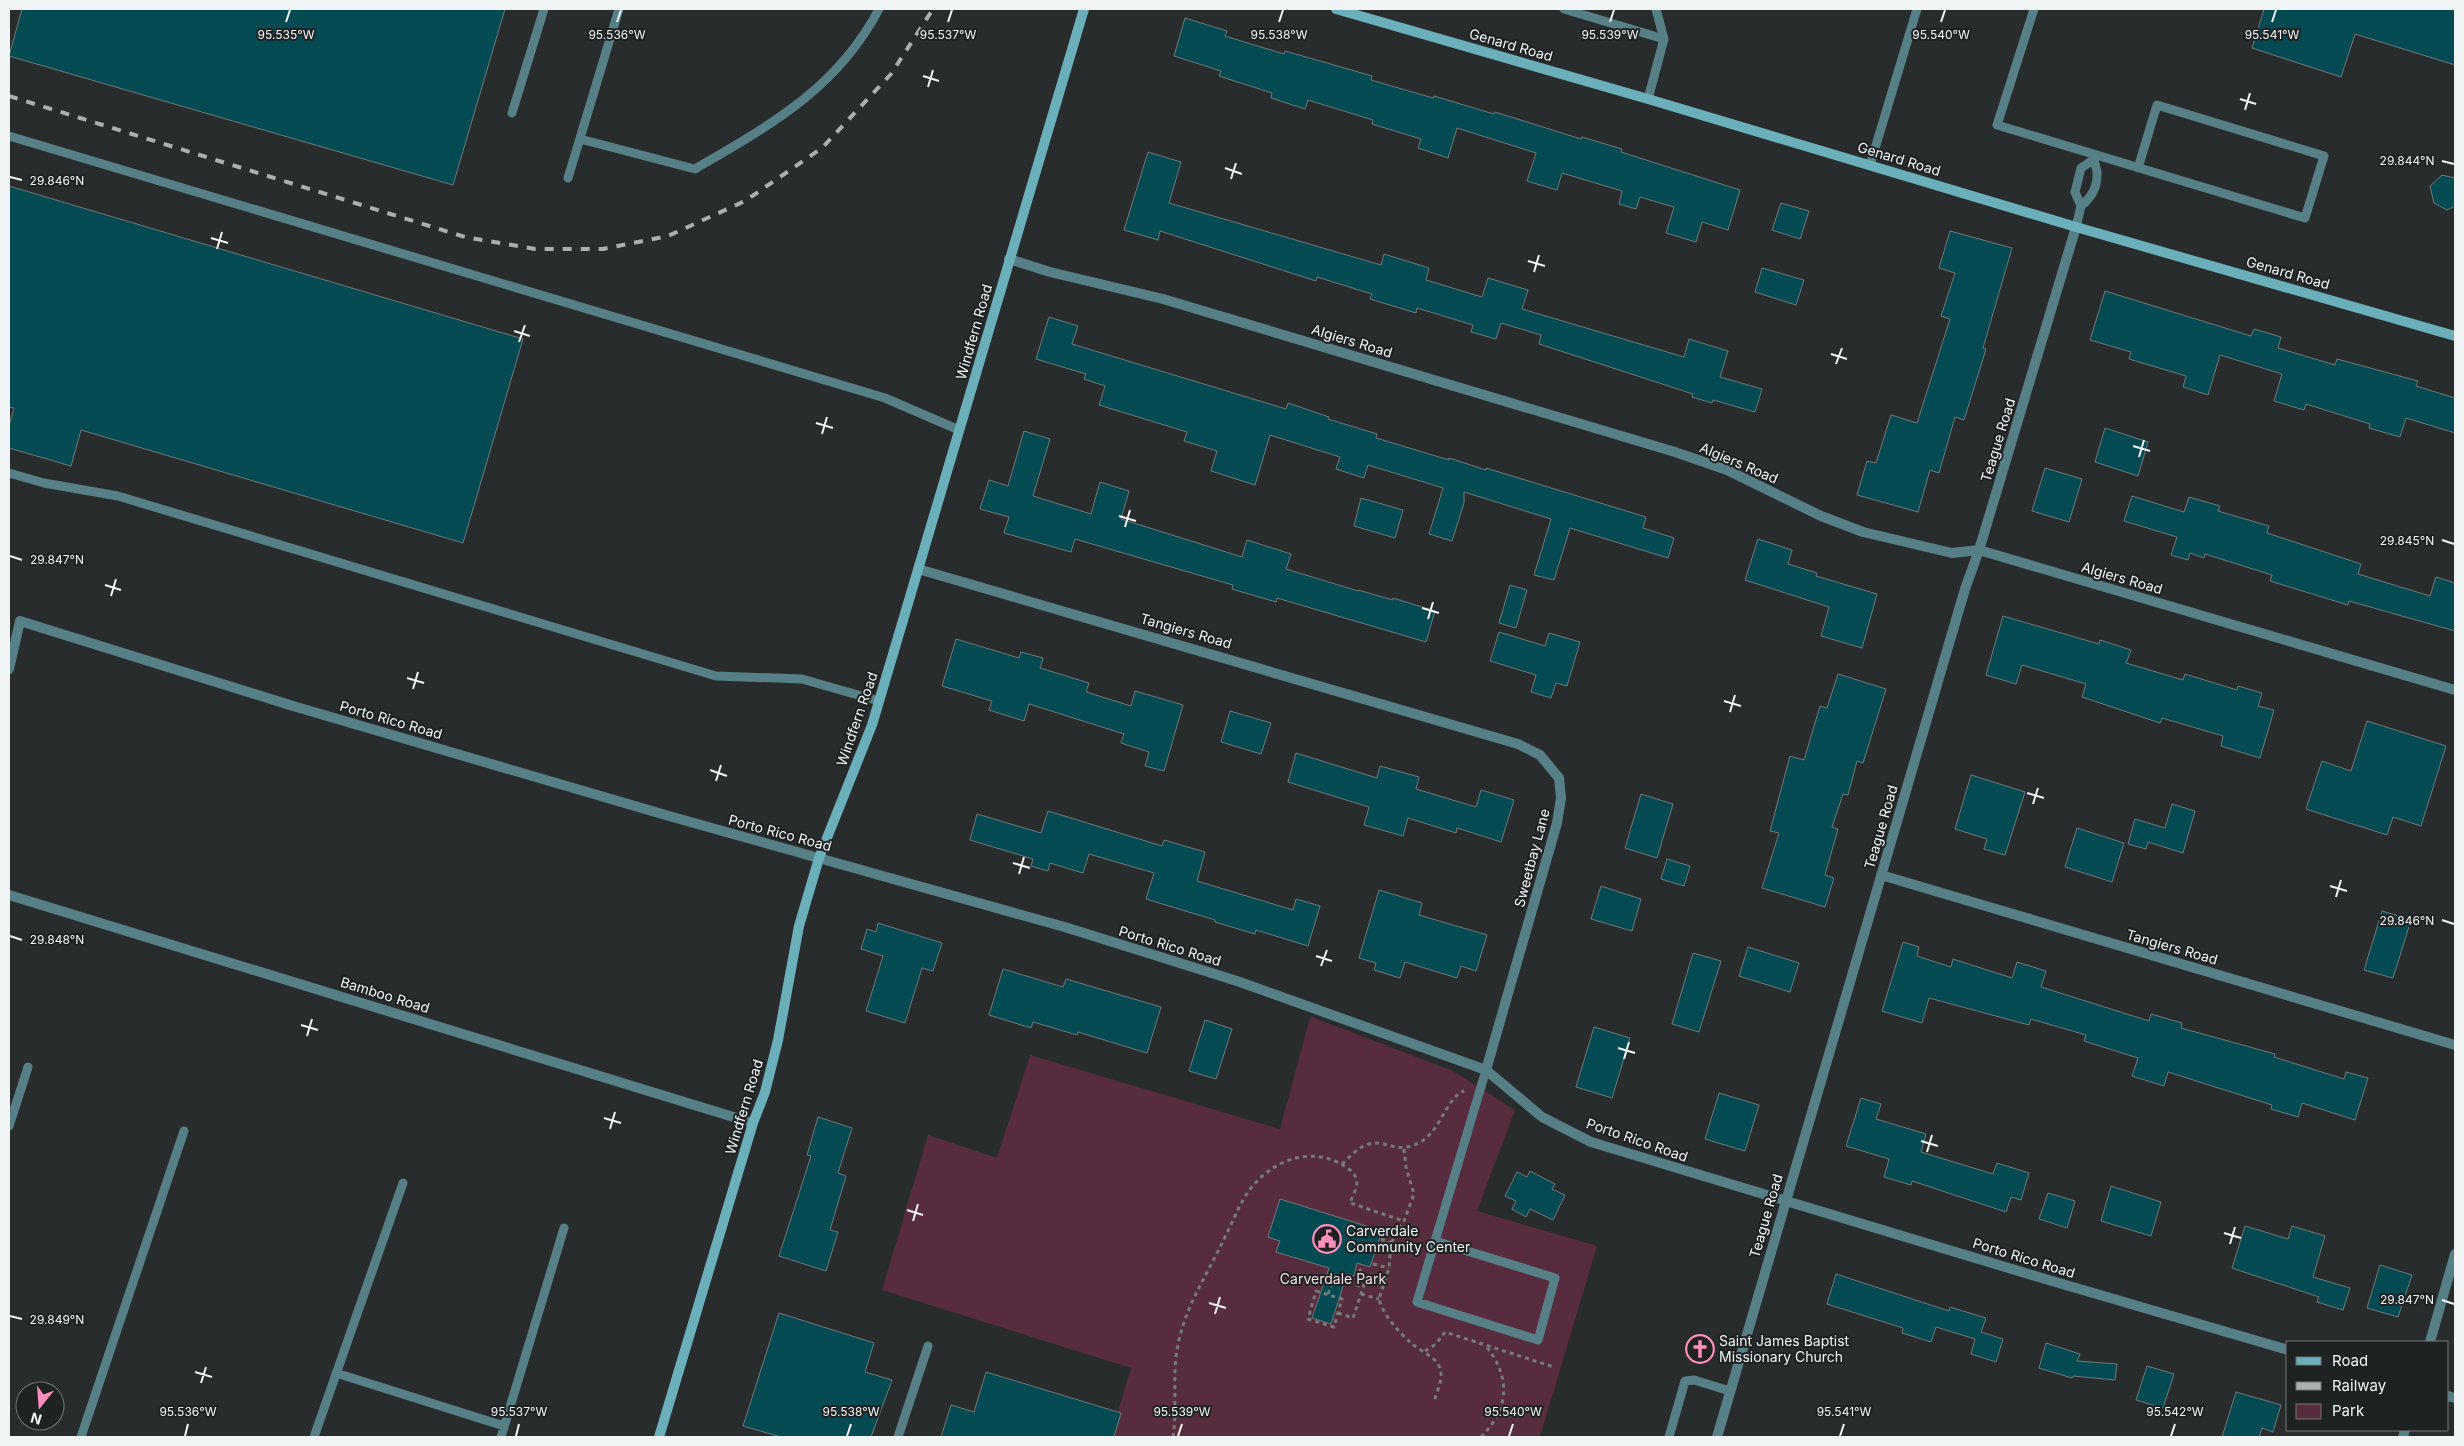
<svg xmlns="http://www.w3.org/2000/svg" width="2464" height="1446" font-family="Inter,sans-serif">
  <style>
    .green { fill: #572c3e }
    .building { fill: #034a52; stroke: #737878 }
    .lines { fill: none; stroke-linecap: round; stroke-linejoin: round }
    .path { stroke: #767a7b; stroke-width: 3; stroke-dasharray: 4 4; stroke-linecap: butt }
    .lane { stroke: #568086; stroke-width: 9 }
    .street { stroke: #568086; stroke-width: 10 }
    .secondary { stroke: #6aafb9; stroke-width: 10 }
    .rail { stroke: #abafaf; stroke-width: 4; stroke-dasharray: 9 9; stroke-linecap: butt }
    .ticks { fill: none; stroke: #f1f4f4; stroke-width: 2 }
    .labels { text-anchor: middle; stroke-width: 4; stroke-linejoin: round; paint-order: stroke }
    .street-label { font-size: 14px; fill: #f1f4f4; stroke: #1f2223 }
    .poi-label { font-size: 14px; fill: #f1f4f4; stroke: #1f2223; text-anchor: start }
    .park-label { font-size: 14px; fill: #f3dce4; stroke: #1f2223 }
    .ticks-label { font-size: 12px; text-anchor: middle; fill: #f1f4f4; stroke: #1f2223; stroke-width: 4; stroke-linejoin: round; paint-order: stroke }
  </style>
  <rect width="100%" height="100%" fill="#282c2d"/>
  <!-- green -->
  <path class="green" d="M1312,1017L1453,1071L1515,1110L1477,1211L1597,1246L1540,1437H1110L1131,1368L882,1290L928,1135L997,1158L1030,1055L1280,1129L1309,1021Z"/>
  <!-- building -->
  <path class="building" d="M22,9H505L453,185L9,56Z
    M2264,9H2455V65L2355,34L2341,77L2252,48Z
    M1185,18L1227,31L1225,36L1284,54L1285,51L1334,65L1372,76L1371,80L1433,98L1434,96L1494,114L1495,112L1581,139L1582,137L1622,149L1621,152L1740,190L1728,230L1702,222L1696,242L1666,233L1674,207L1640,197L1636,209L1619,204L1622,191L1562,173L1557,190L1527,181L1536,153L1457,128L1448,158L1418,148L1421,139L1372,124L1373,120L1308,100L1305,109L1271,98L1272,93L1219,76L1221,71L1174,56Z
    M1148,152L1181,162L1169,203L1381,265L1384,254L1429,268L1426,280L1482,297L1488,278L1528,290L1522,309L1684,357L1689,339L1728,351L1720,377L1762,389L1755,412L1713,400L1712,403L1692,397L1693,394L1539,344L1541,335L1501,323L1496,339L1471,332L1473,325L1417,308L1416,313L1370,299L1372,294L1317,277L1316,281L1160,231L1158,240L1124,230Z
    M2442,175L2455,178V206L2447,210L2434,203L2430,186Z
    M9,186L523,339L463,543L81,430L71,466L9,448V426L14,408L9,407Z
    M1781,203L1809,211L1800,239L1772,230Z
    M1950,231L2012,248L1983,348L1986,349L1964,420L1955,417L1939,473L1930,470L1918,512L1857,495L1867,461L1876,463L1891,415L1917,423L1950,319L1941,316L1955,273L1939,268Z
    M1762,268L1804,280L1796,305L1755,292Z
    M2105,291L2251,336L2254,329L2281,337L2278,348L2335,365L2337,359L2418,381L2416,386L2455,398V433L2406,418L2400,437L2369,428L2370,424L2306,404L2304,410L2274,401L2282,374L2220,355L2208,395L2183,387L2186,376L2129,359L2131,352L2090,340Z
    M1049,317L1078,326L1072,344L1286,409L1288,403L1329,417L1328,419L1377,434L1376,438L1449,460V458L1486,470V468L1646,517L1643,528L1674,538L1668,558L1570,528L1554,580L1534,575L1551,519L1464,492V503L1452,541L1429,534L1443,488L1368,465L1364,478L1336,469L1340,457L1270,435L1255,485L1211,471L1217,451L1184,441L1187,432L1099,405L1105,386L1084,379L1086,374L1036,359Z
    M2105,428L2148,442L2138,476L2095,462Z
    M1024,431L1050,439L1033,496L1091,514L1100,482L1129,491L1121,519L1242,557L1247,540L1291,554L1286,569L1358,591V590L1393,600V598L1435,611L1426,642L1277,598L1276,602L1232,589L1233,585L1075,539L1071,552L1004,533L1009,517L980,509L989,480L1008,486Z
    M2045,468L2082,479L2069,522L2032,511Z
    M2132,496L2184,512L2189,497L2220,506L2218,511L2269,526L2267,533L2361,564L2358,574L2430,596L2436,577L2455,583V631L2349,601L2348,605L2270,581L2272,575L2205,554L2204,558L2190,553L2188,560L2171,555L2177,537L2124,521Z
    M1361,498L1403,510L1395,538L1354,526Z
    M1758,539L1792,550L1788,564L1817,573L1816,576L1877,594L1862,648L1821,636L1829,607L1745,580Z
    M1510,585L1527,590L1516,628L1499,623Z
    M2003,616L2099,644L2100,640L2131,650L2126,663L2183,680L2185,674L2237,690L2238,686L2262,693L2258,706L2274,710L2260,758L2221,746L2223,736L2162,718L2160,723L2082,697L2086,684L2022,665L2016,684L1986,675Z
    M1499,632L1545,646L1549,633L1580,642L1567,686L1556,683L1551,698L1531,692L1536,675L1490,661Z
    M956,639L1019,658L1021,652L1043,658L1040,668L1089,683L1086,692L1131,706L1135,691L1183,705L1164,771L1145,766L1149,752L1121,743L1124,734L1029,704L1024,721L989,710L992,701L942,686Z
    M1838,674L1886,689L1863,763L1857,761L1848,795L1843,794L1832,827L1838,829L1825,875L1834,878L1825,907L1762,888L1779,833L1770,831L1790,756L1804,760L1820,706L1827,708Z
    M1230,711L1271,723L1261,754L1221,742Z
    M2367,721L2446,746L2421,826L2393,817L2387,835L2306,809L2322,761L2351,771Z
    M1296,753L1377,778L1380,766L1419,777L1416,789L1476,807L1481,790L1514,800L1501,842L1457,828L1456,833L1408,818L1403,836L1364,825L1369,807L1288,782Z
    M1971,775L2025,792L2005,855L1984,849L1987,839L1955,829Z
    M1641,794L1673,804L1657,858L1625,848Z
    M2172,804L2195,811L2183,853L2148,842L2146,849L2128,844L2135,819L2165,828Z
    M1048,811L1162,846L1164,840L1205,852L1197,881L1293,910L1296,899L1320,906L1308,946L1256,930L1255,934L1215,922V920L1146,899L1154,873L1089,854L1083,873L1050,863L1048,871L1031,866L1033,859L970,840L977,814L1041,833Z
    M2077,828L2124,843L2112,882L2065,867Z
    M1667,859L1690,866L1684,886L1661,879Z
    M1601,886L1641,899L1632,931L1591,919Z
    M1379,890L1422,903L1419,915L1487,935L1476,971L1461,966L1457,978L1405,962L1400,978L1374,970L1376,963L1359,958Z
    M2382,911L2411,920L2393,978L2364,970Z
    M878,923L942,943L933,971L922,968L905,1023L866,1011L883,956L861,949L867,929L876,932Z
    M1903,942L1919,947L1917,956L1951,967L1953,959L2012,978L2017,962L2046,971L2041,987L2149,1021L2151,1014L2182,1023L2181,1028L2275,1054L2274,1057L2344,1079L2346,1072L2368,1078L2355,1120L2302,1103L2298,1117L2271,1109L2272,1105L2168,1072L2164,1086L2132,1076L2138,1058L2084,1041L2086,1035L2031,1019L2029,1025L1929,998L1922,1023L1882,1011Z
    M1748,947L1799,963L1790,992L1739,976Z
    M1693,953L1721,961L1699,1032L1672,1024Z
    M1003,969L1063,987L1066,979L1161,1007L1147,1053L1078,1032L1077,1035L1033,1022L1031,1028L989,1015Z
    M1205,1020L1232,1029L1216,1079L1189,1071Z
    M1594,1027L1630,1038L1612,1098L1576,1087Z
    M1719,1093L1759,1105L1745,1151L1705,1139Z
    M1861,1098L1881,1104L1876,1119L1926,1134L1921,1152L1993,1174L1997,1163L2029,1173L2021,1200L2011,1197L2006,1212L1912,1181L1911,1185L1884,1177L1889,1159L1846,1146Z
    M818,1117L852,1128L838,1173L846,1176L830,1230L838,1232L826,1271L779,1256L811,1156L807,1155Z
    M1530,1171L1555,1184L1552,1189L1565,1195L1553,1220L1530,1209L1526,1217L1512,1209L1516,1201L1505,1196L1517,1172L1527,1177Z
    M2111,1186L2161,1202L2151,1236L2101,1221Z
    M2048,1193L2075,1201L2067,1228L2039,1219Z
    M1280,1199L1382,1231L1370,1267L1357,1263L1354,1276L1347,1274L1331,1324L1312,1318L1329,1268L1276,1252L1280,1241L1268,1237Z
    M2245,1226L2288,1239L2292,1226L2325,1236L2313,1277L2350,1288L2343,1310L2317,1302L2319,1297L2232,1268Z
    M2380,1265L2412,1275L2398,1317L2367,1308Z
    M1836,1274L1949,1311L1950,1307L1986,1318L1981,1332L2003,1339L1996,1362L1971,1354L1975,1339L1936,1327L1931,1342L1902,1333L1903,1328L1827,1304Z
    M779,1313L874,1343L865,1372L892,1380L871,1437H781L743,1426Z
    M2046,1343L2080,1354L2077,1361L2117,1364L2115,1380L2073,1376L2072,1378L2039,1368Z
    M2147,1366L2174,1374L2163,1408L2136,1400Z
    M986,1372L1121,1413L1114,1437H941L951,1405L974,1412Z
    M2236,1392L2281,1405L2273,1432L2262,1428L2259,1437H2222Z"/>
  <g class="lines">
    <!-- path -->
    <path class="path" d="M1404,1149L1406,1167L1414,1194L1404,1221L1391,1243L1389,1268L1379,1299C1383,1315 1399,1332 1411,1343C1422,1353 1442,1358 1441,1376C1441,1384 1436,1394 1434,1402
      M1342,1164C1349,1158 1357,1148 1366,1145C1386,1137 1396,1157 1422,1141C1441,1129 1447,1097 1464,1091
      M1381,1239L1391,1243
      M1373,1264L1389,1268
      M1316,1291L1342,1299L1334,1327L1308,1319Z
      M1328,1294L1334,1278L1363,1287
      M1361,1294L1379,1299
      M1338,1313L1353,1318L1365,1282L1358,1265
      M1425,1351L1436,1344L1445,1332L1554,1367
      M1173,1437C1177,1411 1173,1384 1176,1357C1182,1309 1206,1278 1226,1235C1234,1219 1240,1202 1251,1188C1274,1159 1313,1145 1346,1167C1351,1170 1356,1175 1357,1182C1357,1189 1352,1197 1350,1203L1404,1221
      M1481,1437C1510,1408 1511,1376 1485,1345"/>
    <!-- lane -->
    <path class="lane" d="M1564,9L1664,39
      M2034,9L1997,125L2305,218L2324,156L2157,105L2138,168
      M1648,99L1664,39L1656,9
      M512,113L544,9
      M9,136L885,398L959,430
      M580,139L695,169C770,125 837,89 879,9
      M1870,165L1917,9
      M568,178L619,9
      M2081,206C2091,198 2097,188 2097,175C2098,167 2092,163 2095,155
      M2076,227L2081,206L2075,192L2081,168L2093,160
      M9,473L44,483L118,496L716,676L802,679L879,701
      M9,1126L28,1067
      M1435,1241L1417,1302L1538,1340L1555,1278L1435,1241L1486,1070
      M336,1373L504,1426
      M81,1437L184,1131
      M314,1437L403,1183
      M501,1437L564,1228
      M898,1437L928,1346
      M1669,1437L1685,1381L1694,1380L1730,1391"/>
    <!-- street -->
    <path class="street" d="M1009,259L1050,272L1163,299L1675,452L1727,470L1821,516L1863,532L1952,553L1979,550L2455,690
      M918,569L1518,744L1540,755L1559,778L1561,798L1557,823L1486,1070
      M9,669L20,621L293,706L669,816L1068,928L1237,981L1486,1070L1542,1117L1591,1142L2035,1276L2288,1350
      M1881,875L2455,1045
      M9,895L753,1123
      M2430,1342L2455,1254
      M2448,1396L2455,1398
      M1717,1437L1965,589L1979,550L2076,227
      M2403,1437L2405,1430"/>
    <!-- secondary -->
    <path class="secondary" d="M1336,9L1648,99L2076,227L2455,336
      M659,1437L753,1123L765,1092L778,1040L799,926L819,858L872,725L1084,9"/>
    <!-- rail -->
    <path class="rail" d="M9,96L465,237L535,249H603L668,236L745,201L822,148L891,74L933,9"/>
  </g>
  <!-- ticks -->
  <path class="ticks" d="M286,22L290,10M617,22L621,10M948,22L952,10M1279,22L1283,10M1610,22L1614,10M1941,22L1945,10M2272,22L2276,10M923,76L939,81M928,87L933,70M2240,99L2256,104M2245,110L2250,93M2442,161L2454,164M1225,168L1242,174M10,177L22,180M1231,179L1236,163M211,238L228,243M217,249L222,232M1528,261L1545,266M1534,272L1539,255M514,331L530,336M519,342L525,325M1831,354L1847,359M1836,364L1842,348M816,423L833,428M822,434L827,417M2133,446L2150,451M2139,457L2144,440M1119,516L1136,521M1125,527L1130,510M2442,540L2454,544M10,556L22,560M105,585L121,590M111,596L116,579M1422,608L1439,613M1428,619L1433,602M407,678L424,683M413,689L418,672M1724,701L1741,706M1730,712L1735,695M710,770L727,776M716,781L721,765M2027,793L2044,798M2033,804L2038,788M1013,863L1030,868M1019,874L1024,857M2330,886L2347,891M2336,897L2341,880M2442,920L2454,924M10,936L22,940M1316,956L1332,961M1321,966L1327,950M301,1025L318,1030M307,1036L312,1019M1618,1048L1635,1053M1624,1059L1629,1042M604,1118L621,1123M610,1129L615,1112M1921,1141L1938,1146M1927,1152L1932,1135M907,1210L923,1215M913,1221L918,1204M2224,1233L2241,1238M2230,1244L2235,1227M2442,1300L2454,1304M1209,1303L1226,1308M1215,1314L1220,1297M10,1316L22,1319M195,1372L212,1377M201,1383L206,1367M185,1436L188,1424M516,1436L519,1424M847,1436L851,1424M1178,1436L1182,1424M1509,1436L1513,1424M1840,1436L1844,1424M2171,1436L2175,1424"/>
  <!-- icons -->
  <defs>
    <symbol id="civic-ring" viewBox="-11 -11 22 22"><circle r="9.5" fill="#1f2223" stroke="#fe8ebc" stroke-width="1.5"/><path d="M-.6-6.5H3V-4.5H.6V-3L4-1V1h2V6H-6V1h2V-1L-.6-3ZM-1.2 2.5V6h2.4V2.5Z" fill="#fe8ebc"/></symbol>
    <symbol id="church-ring" viewBox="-11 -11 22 22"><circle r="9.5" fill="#1f2223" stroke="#fe8ebc" stroke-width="1.5"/><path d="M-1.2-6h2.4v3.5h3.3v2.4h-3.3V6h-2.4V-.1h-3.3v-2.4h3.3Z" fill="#fe8ebc"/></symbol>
  </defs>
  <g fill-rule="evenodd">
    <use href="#civic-ring" x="1311" y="1223" width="32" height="32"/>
    <use href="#church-ring" x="1684" y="1333" width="32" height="32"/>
  </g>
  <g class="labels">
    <!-- street labels -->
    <g class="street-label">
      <text transform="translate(1511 45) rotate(16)" y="5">Genard Road</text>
      <text transform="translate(1899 159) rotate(17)" y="5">Genard Road</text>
      <text transform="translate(2288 273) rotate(16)" y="5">Genard Road</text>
      <text transform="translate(974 332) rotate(-74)" y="5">Windfern Road</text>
      <text transform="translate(1352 341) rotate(17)" y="5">Algiers Road</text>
      <text transform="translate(1998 440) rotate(-73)" y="5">Teague Road</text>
      <text transform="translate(1739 463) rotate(23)" y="5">Algiers Road</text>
      <text transform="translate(2122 578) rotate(16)" y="5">Algiers Road</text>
      <text transform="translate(1186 631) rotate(16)" y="5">Tangiers Road</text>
      <text transform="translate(857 719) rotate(-71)" y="5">Windfern Road</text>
      <text transform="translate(391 720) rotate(16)" y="5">Porto Rico Road</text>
      <text transform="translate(1881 827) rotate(-74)" y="5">Teague Road</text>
      <text transform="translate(780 833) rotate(15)" y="5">Porto Rico Road</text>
      <text transform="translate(1532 858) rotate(-75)" y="5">Sweetbay Lane</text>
      <text transform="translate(1170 946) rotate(17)" y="5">Porto Rico Road</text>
      <text transform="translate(2172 947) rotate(16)" y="5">Tangiers Road</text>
      <text transform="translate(385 995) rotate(17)" y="5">Bamboo Road</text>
      <text transform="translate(744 1107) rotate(-73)" y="5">Windfern Road</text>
      <text transform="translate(1637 1140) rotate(19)" y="5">Porto Rico Road</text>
      <text transform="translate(1766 1216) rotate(-74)" y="5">Teague Road</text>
      <text transform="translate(2024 1258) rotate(17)" y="5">Porto Rico Road</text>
    </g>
    <!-- poi labels -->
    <g class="poi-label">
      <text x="1346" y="1236">Carverdale<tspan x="1346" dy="16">Community Center</tspan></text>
      <text x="1719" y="1346">Saint James Baptist<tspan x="1719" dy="16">Missionary Church</tspan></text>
    </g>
    <!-- park labels -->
    <g class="park-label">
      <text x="1333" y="1284">Carverdale Park</text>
    </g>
  </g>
  <g class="ticks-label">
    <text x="286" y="39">95.535°W</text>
    <text x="617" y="39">95.536°W</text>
    <text x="948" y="39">95.537°W</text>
    <text x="1279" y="39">95.538°W</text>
    <text x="1610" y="39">95.539°W</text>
    <text x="1941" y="39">95.540°W</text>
    <text x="2272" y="39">95.541°W</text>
    <text x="2407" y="165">29.844°N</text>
    <text x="57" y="185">29.846°N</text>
    <text x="2407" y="545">29.845°N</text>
    <text x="57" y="564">29.847°N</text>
    <text x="2407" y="925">29.846°N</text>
    <text x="57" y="944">29.848°N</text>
    <text x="2407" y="1304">29.847°N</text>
    <text x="57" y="1324">29.849°N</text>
    <text x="188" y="1416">95.536°W</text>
    <text x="519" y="1416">95.537°W</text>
    <text x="851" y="1416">95.538°W</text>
    <text x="1182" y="1416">95.539°W</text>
    <text x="1513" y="1416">95.540°W</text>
    <text x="1844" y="1416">95.541°W</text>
    <text x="2175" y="1416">95.542°W</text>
  </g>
  <!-- border -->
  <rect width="2464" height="1446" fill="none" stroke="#f1f4f4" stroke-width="20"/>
  <!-- legend -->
  <rect x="2286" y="1341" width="162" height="90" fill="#1f2223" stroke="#737677"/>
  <rect x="2296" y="1357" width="25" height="8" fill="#6aafb9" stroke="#737677"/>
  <text x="2332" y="1366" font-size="15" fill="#f1f4f4">Road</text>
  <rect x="2296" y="1382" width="25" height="8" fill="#abafaf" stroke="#737677"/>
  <text x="2332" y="1391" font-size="15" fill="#f1f4f4">Railway</text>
  <rect x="2296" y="1404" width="25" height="15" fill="#572c3e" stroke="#737677"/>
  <text x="2332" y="1416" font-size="15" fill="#f1f4f4">Park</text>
  <!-- north arrow -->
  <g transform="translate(40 1406) rotate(197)"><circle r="24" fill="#1f2223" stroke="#737677"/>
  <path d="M0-4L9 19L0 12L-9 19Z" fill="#fe8ebc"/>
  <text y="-8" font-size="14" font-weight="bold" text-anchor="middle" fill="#f1f4f4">N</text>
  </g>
</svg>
